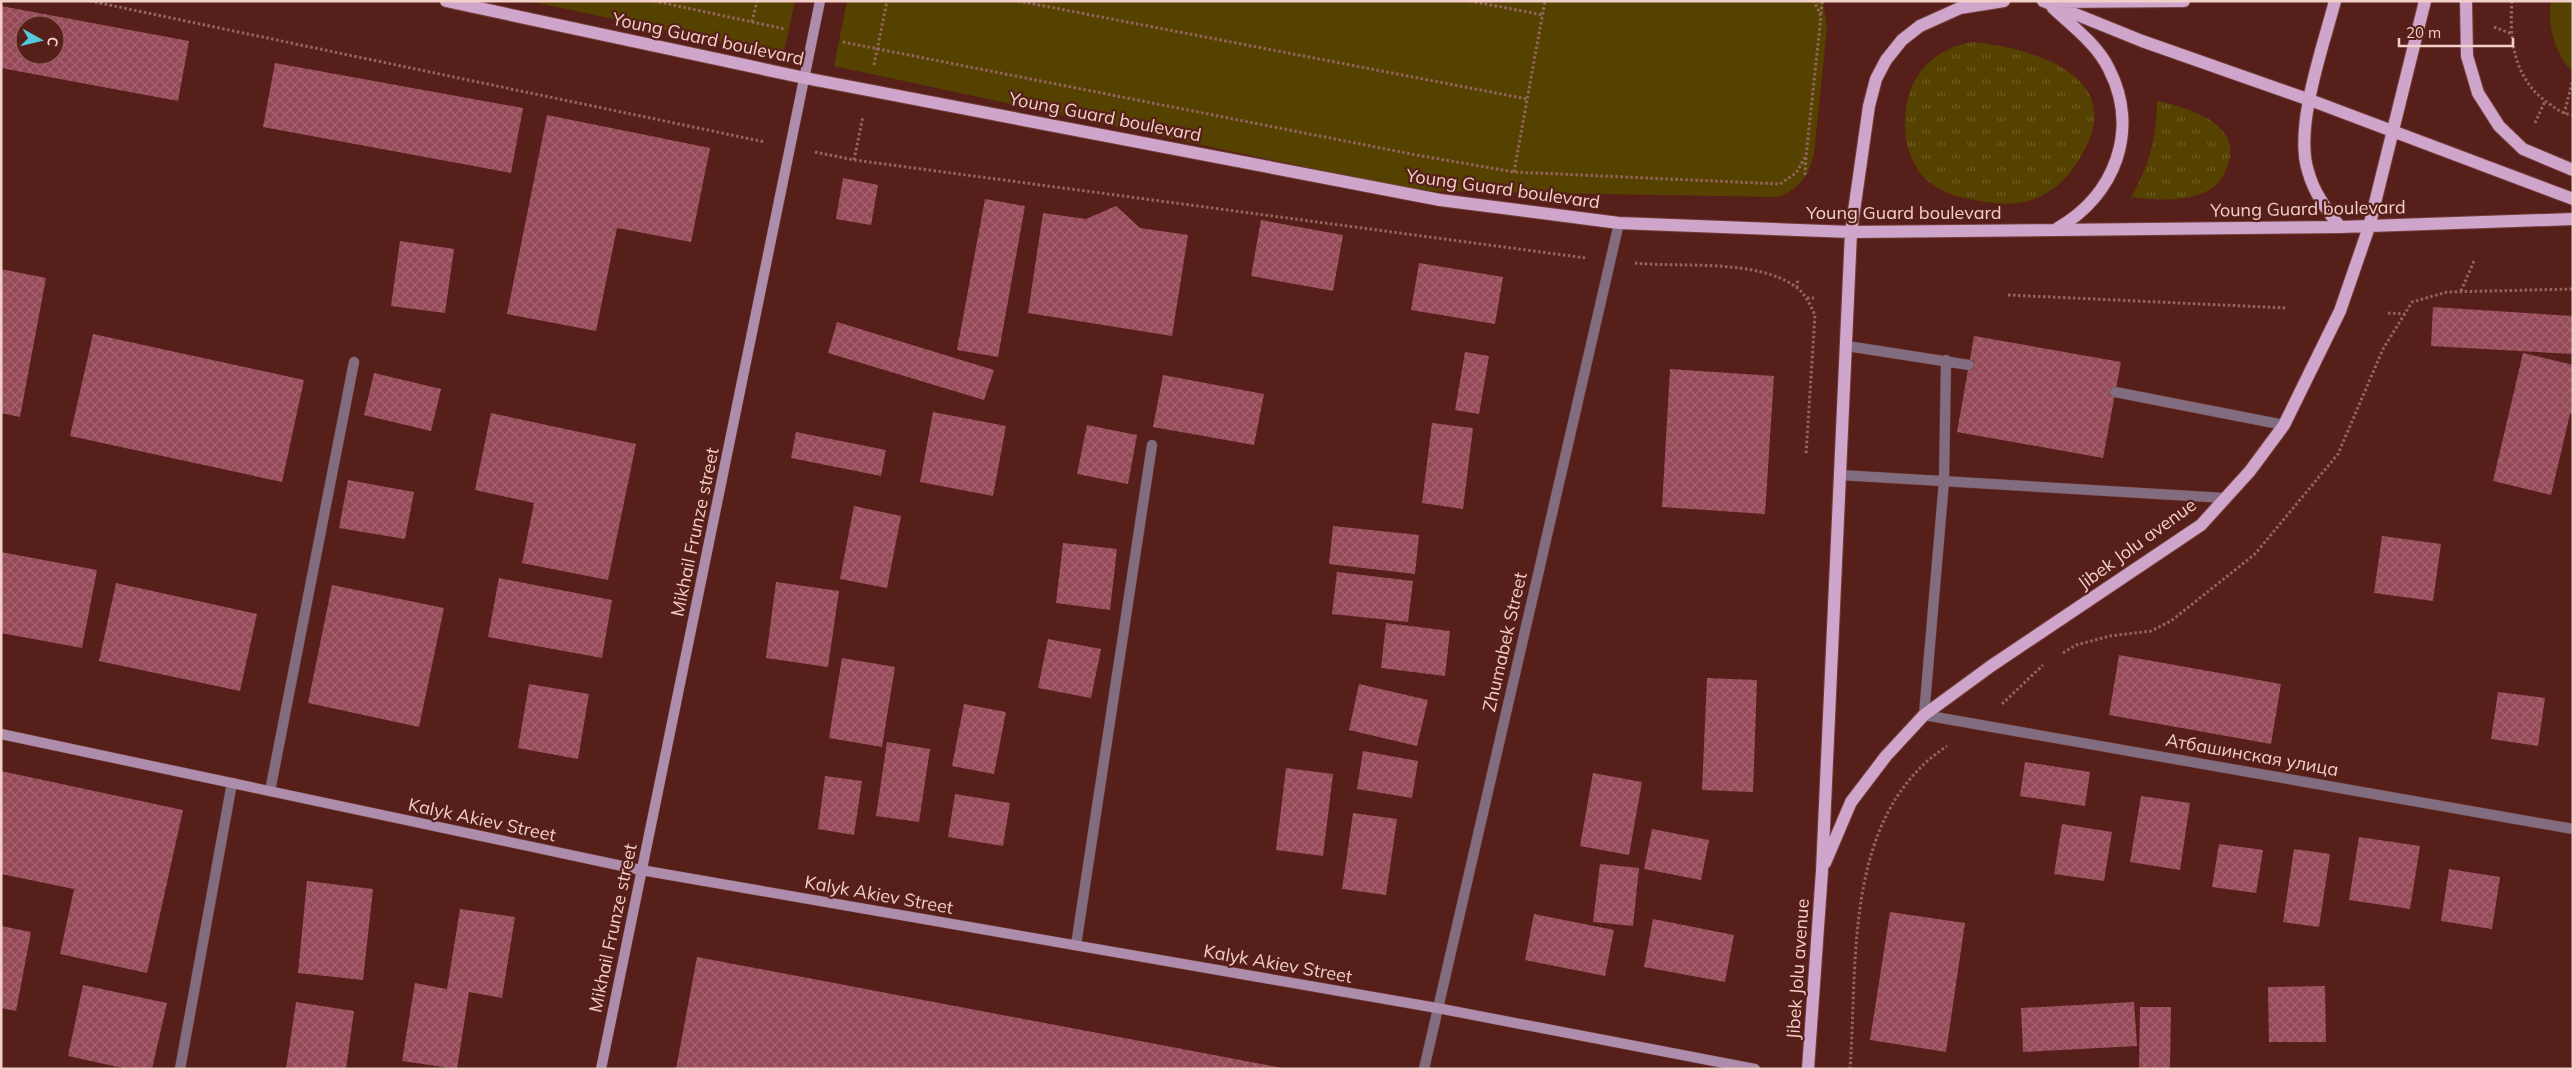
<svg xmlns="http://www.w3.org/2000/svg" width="2574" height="1070" font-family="Mulish,sans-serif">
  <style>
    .grass { fill: url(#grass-tufts) }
    .park { fill: #564200 }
    .building { fill: url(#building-cross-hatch); fill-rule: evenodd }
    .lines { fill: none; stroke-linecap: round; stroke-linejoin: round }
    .lane-casing { stroke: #733f39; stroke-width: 11 }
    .street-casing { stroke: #733f39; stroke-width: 11 }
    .secondary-casing { stroke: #733f39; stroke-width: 11 }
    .primary-casing { stroke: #733f39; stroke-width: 14 }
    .path { stroke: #94645e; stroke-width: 3; stroke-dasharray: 2.5 2.5; stroke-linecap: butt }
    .lane { stroke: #826d80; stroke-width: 10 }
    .street { stroke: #826d80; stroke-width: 10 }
    .secondary { stroke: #ad8dab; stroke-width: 10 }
    .primary { stroke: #cfa5cc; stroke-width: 12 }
    .labels { text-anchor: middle; stroke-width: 4.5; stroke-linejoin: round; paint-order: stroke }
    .street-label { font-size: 18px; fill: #f3cfc9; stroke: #571f19 }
  </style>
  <defs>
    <pattern id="grass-tufts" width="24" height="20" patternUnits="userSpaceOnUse" patternTransform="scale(1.25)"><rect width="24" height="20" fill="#564200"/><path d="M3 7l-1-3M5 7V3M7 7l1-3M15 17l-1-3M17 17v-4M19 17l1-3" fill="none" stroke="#6f5c24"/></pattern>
    <pattern id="building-cross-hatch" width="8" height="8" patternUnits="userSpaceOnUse" patternTransform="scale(1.25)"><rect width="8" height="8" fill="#964a59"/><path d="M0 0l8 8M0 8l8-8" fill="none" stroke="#a56370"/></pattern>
  </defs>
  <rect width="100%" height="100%" fill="#571f19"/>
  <!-- grass -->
  <path class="grass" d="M1972,42C2024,47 2122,71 2087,145C2078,163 2067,180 2050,191C2028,205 2007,206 1981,201C1962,198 1944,194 1929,182C1899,157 1898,101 1921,71C1934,54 1952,46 1972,42Z
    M2157,101C2186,107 2243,123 2228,164C2225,172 2221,182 2214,187C2191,203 2157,200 2131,197C2149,167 2157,136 2157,101Z"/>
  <!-- park -->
  <path class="park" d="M529,1H795L783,55Z
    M847,1H1823L1827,28L1814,153C1808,177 1802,186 1779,197L1417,191L834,66Z
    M2551,1H2573V72C2555,55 2547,26 2551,1Z"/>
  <!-- building -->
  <path class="building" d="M1,6L189,41L178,101L1,68ZM25,25H55V55H25Z
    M275,63L523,108L511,173L263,127Z
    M547,115L710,148L691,242L617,228L596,331L507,314Z
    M843,178L878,185L871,225L836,219Z
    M985,199L1025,206L998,357L957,350Z
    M1116,206L1140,228L1188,235L1172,336L1028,313L1043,213L1086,219Z
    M1261,220L1343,235L1333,291L1251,276Z
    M400,241L454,249L445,313L391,306Z
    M1419,263L1503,277L1495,324L1411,310Z
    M1,269L46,278L20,417L1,413Z
    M2433,307L2573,316V354L2431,346Z
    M837,322L994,370L984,400L828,353Z
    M93,334L304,380L282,482L70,436Z
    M1974,336L2121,362L2103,458L1957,432Z
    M1465,352L1489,356L1479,414L1455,410Z
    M2523,353L2573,365V415L2570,414L2551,495L2493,481Z
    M1670,369L1774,376L1765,514L1662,507Z
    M374,373L441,389L431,431L364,415Z
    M1163,375L1264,394L1254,445L1153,427Z
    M933,412L1006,426L993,496L920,482Z
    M491,413L636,444L608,580L522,563L534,503L475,490Z
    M1432,423L1473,428L1463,509L1422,503Z
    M1087,425L1137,435L1128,484L1077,474Z
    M796,432L886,450L881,476L791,458Z
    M348,480L414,492L405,539L339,528Z
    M854,506L901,516L887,588L840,579Z
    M1333,526L1419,535L1415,574L1329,564Z
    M2382,536L2441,544L2433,601L2374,593Z
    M1063,543L1117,549L1110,610L1056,603Z
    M1,552L97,570L82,648L1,633Z
    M1337,572L1413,581L1408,622L1332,614Z
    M499,578L612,600L602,658L488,637Z
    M776,582L839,591L828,667L766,658Z
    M116,583L257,614L240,691L99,661Z
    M332,585L444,608L419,727L308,703Z
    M1386,623L1450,631L1445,676L1381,668Z
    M1048,639L1101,649L1091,698L1038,688Z
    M2119,655L2281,684L2271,744L2109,715Z
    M842,658L895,667L882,747L829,738Z
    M1707,678L1757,680L1753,792L1702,790Z
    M529,684L589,694L578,759L518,748Z
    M1359,684L1428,700L1417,746L1349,730Z
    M2498,692L2545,698L2538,746L2491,739Z
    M964,704L1006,712L994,774L952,766Z
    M887,742L930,749L919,822L876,816Z
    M1363,751L1418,761L1412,798L1357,789Z
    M2025,762L2090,772L2085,806L2020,796Z
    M1286,768L1333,774L1323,856L1276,850Z
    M1,771L183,810L147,973L60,954L74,889L1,874Z
    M1593,773L1642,782L1629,855L1580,846Z
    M825,776L862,781L854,835L818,829Z
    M955,794L1010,803L1003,846L948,837Z
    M2141,796L2190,803L2180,870L2130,862Z
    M1353,813L1397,819L1386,895L1342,889Z
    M2062,824L2112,832L2104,881L2054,874Z
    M1652,829L1709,840L1701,880L1644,869Z
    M2359,837L2420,846L2410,909L2349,900Z
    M2219,844L2263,850L2256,893L2212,887Z
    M2294,849L2330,854L2319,927L2283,922Z
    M1600,864L1639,868L1633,926L1593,922Z
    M2449,869L2500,877L2492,929L2441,921Z
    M307,881L373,889L363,980L298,973Z
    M460,909L515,917L502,998L469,992L457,1069L402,1061L415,983L447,989Z
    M1890,912L1965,923L1946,1052L1870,1040Z
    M1534,914L1614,930L1605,976L1525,960Z
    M1653,919L1734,935L1725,982L1644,967Z
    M1,926L31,932L16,1011L1,1008Z
    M697,957L1282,1068V1069H676Z
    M83,985L167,1003L152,1069H127L68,1056Z
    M2325,986L2326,1042H2269L2268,987Z
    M296,1002L354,1011L346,1069H286Z
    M2134,1002L2137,1046L2023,1052L2021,1008Z
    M2140,1007H2171L2170,1069H2139Z"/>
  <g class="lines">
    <defs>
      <path id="lane" d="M1847,346L1969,365
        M2115,392L2284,425
        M1840,475L2225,498
        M1924,715L1944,481L1946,360
        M270,791L354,362
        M1076,945L1152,445
        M180,1069L232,783"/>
      <path id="street" d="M1924,715L2573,829
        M1424,1069L1619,223"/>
      <path id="secondary" d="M1,734L641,870L1437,1008L1755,1069
        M601,1069L820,1"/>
      <path id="primary" d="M446,1L805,78L1440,200L1619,223L1851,232L2340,227L2573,219
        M2043,1L2142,41L2310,100L2573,199
        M2335,1C2323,47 2294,127 2308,171C2314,193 2326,209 2340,227
        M2466,1L2467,56L2478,93L2499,126L2523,149L2573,170
        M2054,2L2184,1
        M2053,8C2072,26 2097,44 2109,69C2140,130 2115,195 2058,228
        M1825,863L1851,802L1886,756L1924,715L1991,666L2201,525L2250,471L2284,425L2340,311L2369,227L2425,1
        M1808,1069L1822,871L1851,232L1869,106L1876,79L1886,60L1902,40L1920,26L1960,8L2004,1"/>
    </defs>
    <!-- lane casing -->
    <use href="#lane" class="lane-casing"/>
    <!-- street casing -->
    <use href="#street" class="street-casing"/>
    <!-- secondary casing -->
    <use href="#secondary" class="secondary-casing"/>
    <!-- primary casing -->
    <use href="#primary" class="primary-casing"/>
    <!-- path -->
    <path class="path" d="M90,1L765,142
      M654,1L785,29
      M1018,1L1527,99
      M1470,1L1543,15
      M2512,1C2509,40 2514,79 2548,103C2557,109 2562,114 2573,115
      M1821,14L1822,2
      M752,22L757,1
      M2494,27L2512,34
      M843,42L1416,155L1514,172L1780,184L1796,173L1806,156L1821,16L1814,1
      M874,65L887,1
      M2564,114L2573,79
      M2535,123L2545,101
      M815,152L854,160L1586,258
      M854,160L863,116
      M1514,172L1545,1
      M1805,175L1806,157
      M1635,263C1682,268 1756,258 1796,287C1806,294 1810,305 1815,315L1806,454
      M1797,288L1798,278
      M2461,291L2474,261
      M2008,295L2287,308
      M1807,298H1814
      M2388,313L2405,314
      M2063,653L2076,645L2110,636L2151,631L2171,621L2255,554L2338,454L2383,349L2412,302L2447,292L2573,289
      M2002,704L2043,665
      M1850,1069C1858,959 1843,815 1947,746"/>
    <!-- lane -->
    <use href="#lane" class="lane"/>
    <!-- street -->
    <use href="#street" class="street"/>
    <!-- secondary -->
    <use href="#secondary" class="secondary"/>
    <!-- primary -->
    <use href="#primary" class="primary"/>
  </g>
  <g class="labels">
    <!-- street labels -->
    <g class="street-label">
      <text transform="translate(708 39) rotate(12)" y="6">Young Guard boulevard</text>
      <text transform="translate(1105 117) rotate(11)" y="6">Young Guard boulevard</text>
      <text transform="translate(1503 189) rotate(8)" y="6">Young Guard boulevard</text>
      <text transform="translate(2308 209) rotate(-1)" y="6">Young Guard boulevard</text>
      <text x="1904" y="219">Young Guard boulevard</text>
      <text transform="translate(695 532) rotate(-78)" y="6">Mikhail Frunze street</text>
      <text transform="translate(2137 544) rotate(-36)" y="6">Jibek Jolu avenue</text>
      <text transform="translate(1505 642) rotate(-77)" y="6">Zhumabek Street</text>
      <text transform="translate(2252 755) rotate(10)" y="6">Атбашинская улица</text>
      <text transform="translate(482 820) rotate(12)" y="6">Kalyk Akiev Street</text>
      <text transform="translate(879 895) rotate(10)" y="6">Kalyk Akiev Street</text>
      <text transform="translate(613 928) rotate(-78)" y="6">Mikhail Frunze street</text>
      <text transform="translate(1278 964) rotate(10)" y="6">Kalyk Akiev Street</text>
      <text transform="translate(1798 969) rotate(-86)" y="6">Jibek Jolu avenue</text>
    </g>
  </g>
  <!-- border -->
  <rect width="2574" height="1070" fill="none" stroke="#f3cfc9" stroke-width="5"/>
  <!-- north arrow -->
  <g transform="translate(40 40) rotate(98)"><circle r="24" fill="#571f19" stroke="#95655f"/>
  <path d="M0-4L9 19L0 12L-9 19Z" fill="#54cadc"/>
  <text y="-8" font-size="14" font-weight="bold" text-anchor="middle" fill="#f3cfc9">С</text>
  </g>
  <!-- scale -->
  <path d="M2399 38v8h114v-8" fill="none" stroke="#f3cfc9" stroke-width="2.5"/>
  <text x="2406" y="38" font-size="15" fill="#f3cfc9" stroke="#571f19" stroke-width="4" paint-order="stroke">20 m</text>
</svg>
